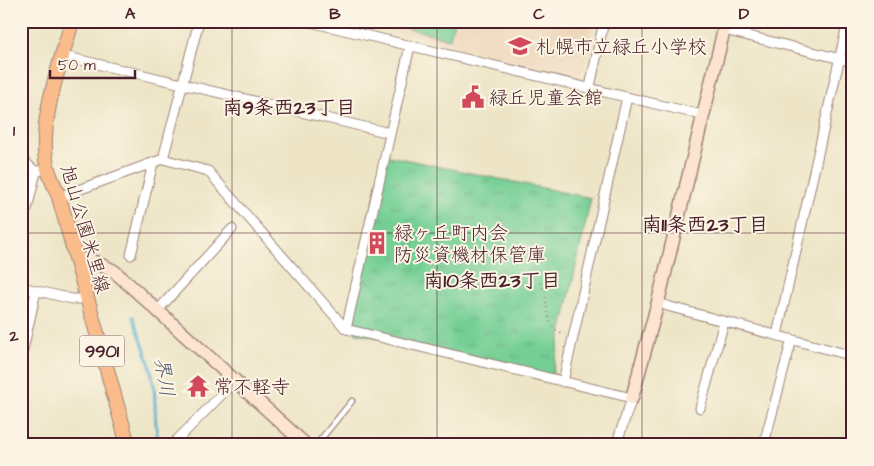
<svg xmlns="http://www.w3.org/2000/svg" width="874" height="466" font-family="'Architects Daughter','Klee One',sans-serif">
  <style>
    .built { fill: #edd7bb }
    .park { fill: url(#park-tufts); stroke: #607760 }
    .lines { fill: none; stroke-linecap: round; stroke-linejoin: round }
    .stream { stroke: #51aecf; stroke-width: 3 }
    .lane-casing { stroke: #9c8278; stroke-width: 7 }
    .street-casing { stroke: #9c8278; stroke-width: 11 }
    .secondary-casing { stroke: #9c8278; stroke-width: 15 }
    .primary-casing { stroke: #9c8278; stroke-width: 16 }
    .path { stroke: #9c8278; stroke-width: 2; stroke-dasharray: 1 4; stroke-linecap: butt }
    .lane { stroke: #fff; stroke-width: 4.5 }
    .street { stroke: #fff; stroke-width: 9 }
    .secondary { stroke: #fde4d1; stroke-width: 12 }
    .primary { stroke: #fabc8b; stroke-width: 14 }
    .grid { fill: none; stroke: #4a1f2b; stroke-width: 1; stroke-opacity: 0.55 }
    .labels { text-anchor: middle; stroke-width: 4; stroke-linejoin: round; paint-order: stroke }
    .shield { fill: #fcf5e5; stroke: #7f5f63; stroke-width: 1 }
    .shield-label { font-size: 18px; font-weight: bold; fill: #4a1f2b }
    .poi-label { font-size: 19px; fill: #4a1f2b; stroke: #fcf5e5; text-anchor: start }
    .street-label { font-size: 19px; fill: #4a1f2b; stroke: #fcf5e5 }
    .neighbourhood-label { font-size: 20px; font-weight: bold; fill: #4a1f2b; stroke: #fcf5e5 }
    .water-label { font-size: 20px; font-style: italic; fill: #4d586d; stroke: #fcf5e5 }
    .neatline { fill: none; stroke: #4a1f2b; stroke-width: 2 }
    .grid-label { font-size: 16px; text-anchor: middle; font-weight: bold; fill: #4a1f2b }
  </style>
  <defs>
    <pattern id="park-tufts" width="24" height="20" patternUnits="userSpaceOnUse" patternTransform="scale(1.25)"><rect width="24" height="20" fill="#75cf95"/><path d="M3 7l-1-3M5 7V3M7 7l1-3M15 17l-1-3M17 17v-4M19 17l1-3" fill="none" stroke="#67b181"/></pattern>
  </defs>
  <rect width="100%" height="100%" fill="#fcf5e5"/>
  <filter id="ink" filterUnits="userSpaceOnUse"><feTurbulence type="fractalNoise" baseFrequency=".02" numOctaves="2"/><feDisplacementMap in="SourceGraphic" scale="10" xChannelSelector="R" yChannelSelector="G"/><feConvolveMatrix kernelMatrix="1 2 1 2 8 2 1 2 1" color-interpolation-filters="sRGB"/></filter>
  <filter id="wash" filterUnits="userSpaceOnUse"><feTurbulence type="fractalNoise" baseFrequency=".0096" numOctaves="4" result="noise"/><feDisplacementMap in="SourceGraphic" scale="20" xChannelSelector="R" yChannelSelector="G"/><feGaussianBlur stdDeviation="1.12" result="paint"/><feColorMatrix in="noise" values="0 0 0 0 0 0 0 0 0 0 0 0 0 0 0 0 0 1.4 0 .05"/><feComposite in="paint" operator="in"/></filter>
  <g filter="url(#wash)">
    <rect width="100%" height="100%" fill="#ede5c6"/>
    <!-- built -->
    <path class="built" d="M351,21H594L584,70L577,76Z"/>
    <!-- park -->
    <path class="park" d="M379,21H454L450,39Z
      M384,155L591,198L552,375L356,333L349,323Z"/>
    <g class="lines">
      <!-- stream -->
      <path class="stream" d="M133,317C141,340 151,362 154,387C156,406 154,426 159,445"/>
    </g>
  </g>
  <g filter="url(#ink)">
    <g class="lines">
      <defs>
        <path id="lane" d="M316,445L352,401"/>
        <path id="street" d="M306,21L702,115
          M724,30L853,62
          M63,56L390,133
          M590,87L604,21
          M21,159L36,172
          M163,159L199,21
          M59,197L163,159L208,171L346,329L410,46
          M21,208L27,209L36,172L47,168
          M131,255L153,163
          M21,287L72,299H88
          M658,302L667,306L853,356
          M158,310L232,229
          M346,329L632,398L616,445
          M777,335L848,21
          M21,359L36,291
          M563,382L627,97
          M700,408L724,322
          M766,436L792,339
          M172,445L235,381"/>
        <path id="secondary" d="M77,258L95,262L114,271L306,445
          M632,398L658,302L726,21"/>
        <path id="primary" d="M72,21C61,63 36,126 48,169C50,178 56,188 59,197L128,445"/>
      </defs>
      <!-- lane casing -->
      <use href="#lane" class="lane-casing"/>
      <!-- street casing -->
      <use href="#street" class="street-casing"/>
      <!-- secondary casing -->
      <use href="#secondary" class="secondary-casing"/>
      <!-- primary casing -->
      <use href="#primary" class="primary-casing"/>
      <!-- path -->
      <path class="path" d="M540,283C552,301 540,327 565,334"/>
      <!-- lane -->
      <use href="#lane" class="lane"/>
      <!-- street -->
      <use href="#street" class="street"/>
      <!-- secondary -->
      <use href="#secondary" class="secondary"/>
      <!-- primary -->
      <use href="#primary" class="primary"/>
    </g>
  </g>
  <!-- grid -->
  <path class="grid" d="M232,21V445M437,21V445M642,21V445M21,233H853"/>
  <!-- icons -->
  <defs>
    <symbol id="school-bare" viewBox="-9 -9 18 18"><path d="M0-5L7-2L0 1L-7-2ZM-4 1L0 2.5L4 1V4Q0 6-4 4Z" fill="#d1495b" stroke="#fcf5e5" stroke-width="2.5" paint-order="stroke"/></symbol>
    <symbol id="civic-bare" viewBox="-9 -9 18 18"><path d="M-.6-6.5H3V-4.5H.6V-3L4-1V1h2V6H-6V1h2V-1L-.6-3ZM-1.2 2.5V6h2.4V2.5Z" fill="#d1495b" stroke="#fcf5e5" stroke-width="2.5" paint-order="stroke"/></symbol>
    <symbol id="building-bare" viewBox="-9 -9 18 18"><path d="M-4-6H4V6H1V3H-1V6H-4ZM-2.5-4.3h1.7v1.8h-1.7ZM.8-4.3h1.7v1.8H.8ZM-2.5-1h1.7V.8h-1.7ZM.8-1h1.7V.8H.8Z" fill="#d1495b" stroke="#fcf5e5" stroke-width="2.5" paint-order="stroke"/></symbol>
    <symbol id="temple-bare" viewBox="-9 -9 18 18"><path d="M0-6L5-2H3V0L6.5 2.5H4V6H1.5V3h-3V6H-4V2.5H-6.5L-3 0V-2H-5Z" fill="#d1495b" stroke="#fcf5e5" stroke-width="2.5" paint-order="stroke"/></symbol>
  </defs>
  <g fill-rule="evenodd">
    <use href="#school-bare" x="504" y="30" width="32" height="32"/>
    <use href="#civic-bare" x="457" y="81" width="32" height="32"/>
    <use href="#building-bare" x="361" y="227" width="32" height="32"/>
    <use href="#temple-bare" x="182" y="370" width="32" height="32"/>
  </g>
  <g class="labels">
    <!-- shield labels -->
    <rect class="shield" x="79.5" y="335.5" width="45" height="31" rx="4"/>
    <g class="shield-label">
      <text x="102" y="357">9901</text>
    </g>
    <!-- poi labels -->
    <g class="poi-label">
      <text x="536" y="53">札幌市立緑丘小学校</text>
      <text x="489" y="104">緑丘児童会館</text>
      <text x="394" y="239">緑ヶ丘町内会<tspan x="394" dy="22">防災資機材保管庫</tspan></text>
      <text x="214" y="393">常不軽寺</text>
    </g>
    <!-- street labels -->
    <g class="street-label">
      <text transform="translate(86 229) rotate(74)" y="7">旭山公園米里線</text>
    </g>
    <!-- neighbourhood labels -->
    <g class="neighbourhood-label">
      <text x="289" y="114">南9条西23丁目</text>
      <text x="705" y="231">南11条西23丁目</text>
      <text x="492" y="287">南10条西23丁目</text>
    </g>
    <!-- water labels -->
    <g class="water-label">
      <text transform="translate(165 377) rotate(81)" y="7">界川</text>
    </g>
  </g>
  <!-- margin -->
  <rect width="874" height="466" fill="none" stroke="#fcf5e5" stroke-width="55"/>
  <!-- scale -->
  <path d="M50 70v8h85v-8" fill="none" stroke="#4a1f2b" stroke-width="2.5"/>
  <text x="58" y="70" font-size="15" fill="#4a1f2b" stroke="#fcf5e5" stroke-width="4" paint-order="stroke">50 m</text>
  <rect x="28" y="28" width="818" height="410" class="neatline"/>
  <g class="grid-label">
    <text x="130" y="19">A</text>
    <text x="335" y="19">B</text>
    <text x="539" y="19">C</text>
    <text x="744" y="19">D</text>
    <text x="14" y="136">1</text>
    <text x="14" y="341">2</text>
  </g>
</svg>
